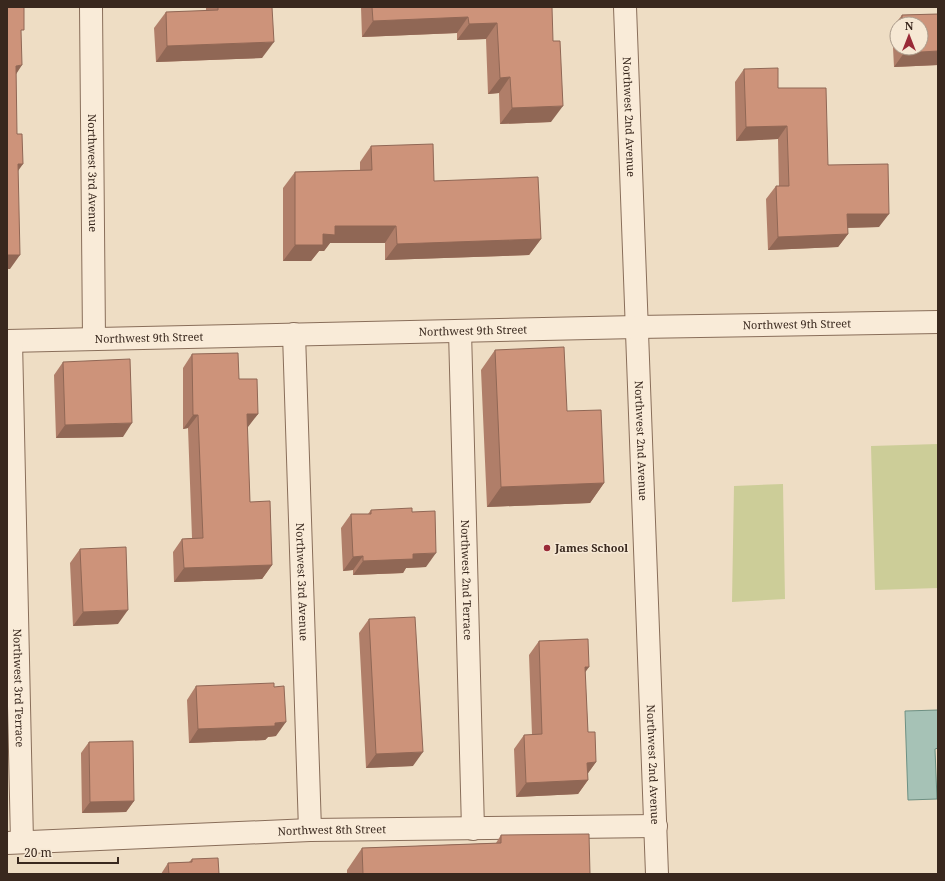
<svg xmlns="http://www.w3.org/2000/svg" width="945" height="881" font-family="'Noto Serif',serif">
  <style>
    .green { fill: #cccd98 }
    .water { fill: #a6c2b6; stroke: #6d9083 }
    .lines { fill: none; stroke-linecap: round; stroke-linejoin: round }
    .minor-casing { stroke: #896e5a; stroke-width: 24 }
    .minor { stroke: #f9ebd8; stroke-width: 22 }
    .wall { fill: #b07e69; fill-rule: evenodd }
    .shaded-wall { fill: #906755 }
    .building { fill: #cd937a; stroke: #906755 }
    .poi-dot { fill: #992a37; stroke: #f6e8d4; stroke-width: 1.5 }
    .labels { text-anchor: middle; stroke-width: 3; stroke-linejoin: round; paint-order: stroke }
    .street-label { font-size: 11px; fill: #39281e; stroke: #f6e8d4 }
    .poi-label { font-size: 11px; font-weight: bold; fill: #39281e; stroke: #f6e8d4; text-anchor: start }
  </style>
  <rect width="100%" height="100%" fill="#eeddc4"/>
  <!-- green -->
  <path class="green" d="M938,444V588L875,590L871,446Z
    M783,484L785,599L732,602L734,486Z"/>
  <!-- water -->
  <path class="water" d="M938,710V748L935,749L937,799L908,800L905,711Z"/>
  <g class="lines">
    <defs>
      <g id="minor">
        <path id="s1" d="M91,7L94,339"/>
        <path id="s2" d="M625,7L657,874"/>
        <path id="s3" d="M460,331L473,829"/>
        <path id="s4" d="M294,334L310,830"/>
        <path id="s5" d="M7,341L637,327L938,322"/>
        <path id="s6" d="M11,341L22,842"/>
        <path id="s7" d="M7,843L310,830L656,826"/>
      </g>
    </defs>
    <!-- minor casing -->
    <use href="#minor" class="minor-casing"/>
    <!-- minor -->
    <use href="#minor" class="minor"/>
  </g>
  <!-- wall -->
  <path class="wall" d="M206,7H272L262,58L156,62L154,28L166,12L206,11Z
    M361,7H552L551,122L500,124L499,93L488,94L486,39L457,40V33L362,37Z
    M938,14V65L894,67L892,28L902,15ZM897,24H921V48H897Z
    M744,69L778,88L828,165L879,227L847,228L848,234L838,247L768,250L766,199L776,186H779L778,139L736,141L735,82Z
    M371,146L434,181L541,239L529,255L385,260V243H330L324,251H319L311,261H283V188L295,172L360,170V162Z
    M495,350L567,411L604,483L590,503L487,507L481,370Z
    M192,354L239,379L258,414L247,427L250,502L272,565L262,579L174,582L173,552L182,539L192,538L188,428L183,429V368Z
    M63,362L123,437L56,438L54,375Z
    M371,510L412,512L426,567L406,568L403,573L353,575V570L343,571L341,528L351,514H368Z
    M80,549L118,624L73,626L70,563Z
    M369,619L413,766L366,768L359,633Z
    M539,641L585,672L588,732L596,762L588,773V780L578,794L516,797L514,749L524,735H532L529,655Z
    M196,686L276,736L268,737L265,740L189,743L187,700Z
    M89,742L134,801L126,812L82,813L81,753Z
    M501,835L590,874H347V870L362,848L496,843Z
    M192,859L219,874H161L168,863L189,862Z"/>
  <!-- shaded-wall -->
  <path class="shaded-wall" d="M468,17L457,33L362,37L373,21Z
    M497,23L486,39L457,40L469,24Z
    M274,42L262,58L156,62L167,46Z
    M938,51V65L894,67L904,53Z
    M22,65L13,79L16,66Z
    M510,77L499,93L488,94L500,78Z
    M563,106L551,122L500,124L512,108Z
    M787,126L778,139L736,141L746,127Z
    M18,164H23L13,178Z
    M847,214H889L879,227L838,228Z
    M335,226H396L385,243H330L324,251H319L311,261H283L295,245L323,234Z
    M848,234L838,247L768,250L778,237Z
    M541,239L529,255L385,260L397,244Z
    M7,255H20L10,269H7Z
    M247,414H258L248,427L237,428Z
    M193,415H198L188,428L183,429Z
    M132,423L123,437L56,438L65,425Z
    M604,483L590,503L487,507L501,487Z
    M436,553L426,567L406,568L403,573L353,575L363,561L413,554Z
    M363,556L353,570L343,571L353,557Z
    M272,565L262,579L174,582L184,568Z
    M128,610L118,624L73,626L83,612Z
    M585,667H589L579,681Z
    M286,722L276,736L268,737L265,740L189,743L198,729Z
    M423,752L413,766L366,768L376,754Z
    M596,762L586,776L587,763Z
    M588,780L578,794L516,797L526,783Z
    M134,801L126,812L82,813L90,802Z"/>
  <!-- building -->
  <path class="building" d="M7,7H24V30H21L22,65L16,66L17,134H22L23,164H18L20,255H7Z
    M218,7H272L274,42L167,46L166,12L218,10Z
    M372,7H552L553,41H560L563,106L512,108L510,77L500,78L497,23L469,24L468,17L373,21Z
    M938,14V51L904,53L903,48H921V24H902V15Z
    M778,68V88H826L828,165L888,164L889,214H847L848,234L778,237L776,186H789L787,126L746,127L744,69Z
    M433,144L434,181L538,177L541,239L397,244L396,226H335V235L323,234V245H295V172L372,170L371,146Z
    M564,347L567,411L601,410L604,483L501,487L495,350Z
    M238,353L239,379H257L258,414H247L250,502L270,501L272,565L184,568L182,539L203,538L198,415H193L192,354Z
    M130,359L132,423L65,425L63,362Z
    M412,508V512L435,511L436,553L413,554V559L363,561V556L353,557L351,514H371V510Z
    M126,547L128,610L83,612L80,549Z
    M415,617L423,752L376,754L369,619Z
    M588,639L589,667H585L588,732H595L596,762L587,763L588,780L526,783L524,735L542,734L539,641Z
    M274,683V687L284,686L286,722L275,723V726L198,729L196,686Z
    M133,741L134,801L90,802L89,742Z
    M589,834L590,874H363L362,848L501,843V835Z
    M218,858L219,874H169L168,863L192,862V859Z"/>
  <!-- markers -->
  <circle class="poi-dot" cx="547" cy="548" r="4"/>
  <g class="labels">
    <!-- street labels -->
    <g class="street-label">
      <text dy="4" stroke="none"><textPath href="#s2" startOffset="110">Northwest 2nd Avenue</textPath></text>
      <text dy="4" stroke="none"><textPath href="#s1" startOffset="166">Northwest 3rd Avenue</textPath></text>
      <text dy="4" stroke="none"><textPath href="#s5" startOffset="790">Northwest 9th Street</textPath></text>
      <text dy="4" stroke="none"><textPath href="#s5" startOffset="466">Northwest 9th Street</textPath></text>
      <text dy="4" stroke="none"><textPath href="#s5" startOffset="142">Northwest 9th Street</textPath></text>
      <text dy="4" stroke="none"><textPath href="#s2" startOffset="434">Northwest 2nd Avenue</textPath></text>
      <text dy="4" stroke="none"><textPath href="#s3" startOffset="249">Northwest 2nd Terrace</textPath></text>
      <text dy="4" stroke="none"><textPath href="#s4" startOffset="248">Northwest 3rd Avenue</textPath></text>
      <text dy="4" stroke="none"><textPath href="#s6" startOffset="347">Northwest 3rd Terrace</textPath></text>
      <text dy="4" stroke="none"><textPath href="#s2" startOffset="758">Northwest 2nd Avenue</textPath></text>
      <text dy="4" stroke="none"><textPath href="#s7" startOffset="325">Northwest 8th Street</textPath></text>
    </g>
    <!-- poi labels -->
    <g class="poi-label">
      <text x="555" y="552">James School</text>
    </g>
  </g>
  <!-- border -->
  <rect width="945" height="881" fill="none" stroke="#39281e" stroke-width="16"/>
  <!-- north arrow -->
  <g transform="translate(909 36)"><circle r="19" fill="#f6e8d4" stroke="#aa9b8b"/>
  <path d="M0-3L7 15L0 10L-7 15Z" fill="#992a37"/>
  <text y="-6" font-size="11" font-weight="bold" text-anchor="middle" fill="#39281e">N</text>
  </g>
  <!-- scale -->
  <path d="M18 857v6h100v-6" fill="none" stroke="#39281e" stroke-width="2"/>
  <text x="24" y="857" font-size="12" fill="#39281e" stroke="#f6e8d4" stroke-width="3" paint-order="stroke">20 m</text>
</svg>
